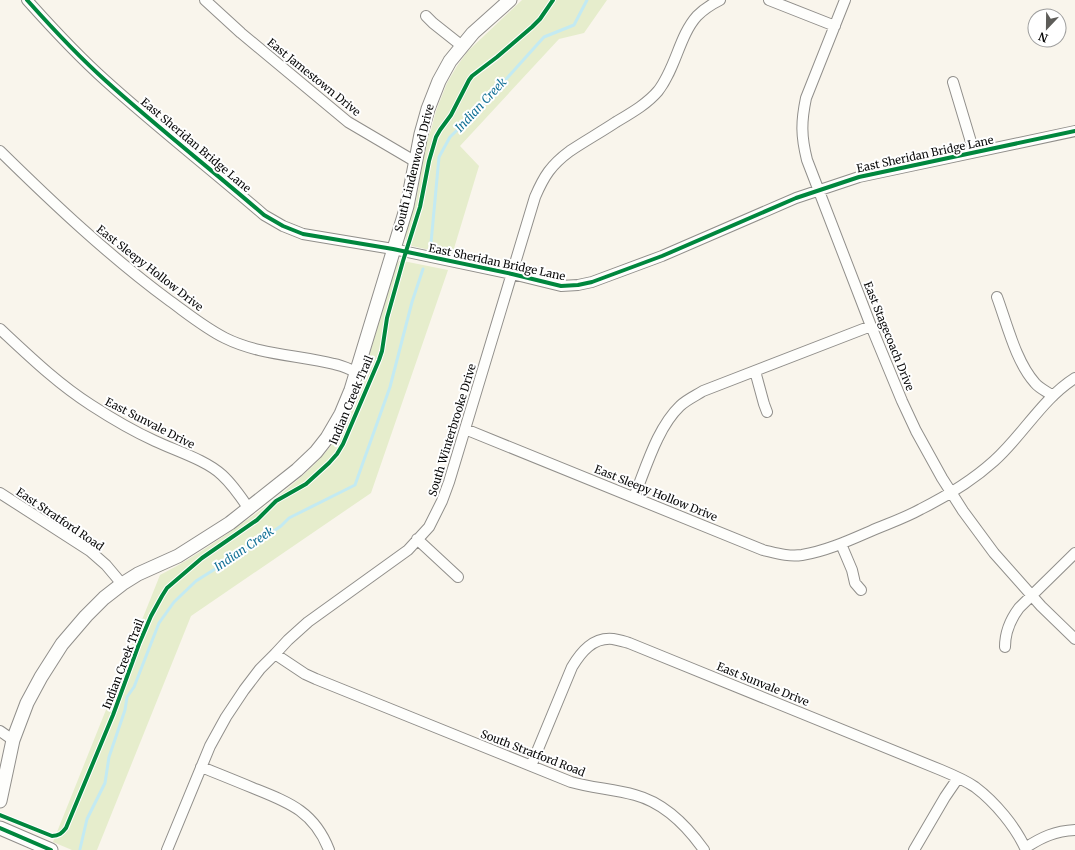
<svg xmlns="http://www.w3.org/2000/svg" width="1075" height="850" font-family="Merriweather,serif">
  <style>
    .green { fill: #e6edcc }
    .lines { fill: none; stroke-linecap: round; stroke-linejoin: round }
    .stream { stroke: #c3eaf2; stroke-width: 3 }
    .minor-casing { stroke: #918f8b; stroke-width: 12 }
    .tertiary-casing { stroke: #918f8b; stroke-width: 15 }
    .minor { stroke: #fefefc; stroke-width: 10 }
    .tertiary { stroke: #fefefc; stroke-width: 13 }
    .cycleway-casing { stroke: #fff; stroke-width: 6 }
    .cycleway { stroke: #00873e; stroke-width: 4 }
    .labels { text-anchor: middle; stroke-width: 4; stroke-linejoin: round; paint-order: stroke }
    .street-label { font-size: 11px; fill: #090909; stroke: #fff }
    .water-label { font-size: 12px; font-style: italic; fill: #167398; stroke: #fff }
  </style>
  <rect width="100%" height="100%" fill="#f9f5ec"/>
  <!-- green -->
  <path class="green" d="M522,0H607L584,33L559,39L460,146L479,166L452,255L412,246L408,244L406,241L405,233L416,201L427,139L431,130L436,111L447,83L457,66L468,51Z
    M399,261H403L448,270L371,493L191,616L97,850H72L53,842L160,575C184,563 206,548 227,534C246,521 264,508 281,494C314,467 340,443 355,403L396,265Z"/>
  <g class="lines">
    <!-- stream -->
    <path class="stream" d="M431,243L439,157L450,137L482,106L544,37L574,25L587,0
      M80,849L87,819L105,783L109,757L125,710L127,697L134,687L159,623L174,602L196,581L258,542L281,526L289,518L355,485L390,387L412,302L423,269"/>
    <defs>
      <path id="minor" d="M27,0C52,28 78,56 106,81C157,127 212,170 264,215L283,226L303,234L393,249L512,274L561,286L578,285L592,282L662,256L796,198L859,177L1075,131
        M205,0L241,33L348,122L416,162
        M769,0L835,26
        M845,0L806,98C801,122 801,136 807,160L871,326L902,401L916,431L942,478L963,511L994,553L1041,606L1075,639
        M426,16L433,23L462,46
        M953,82L974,152
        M0,151C54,204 109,256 170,301C188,314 205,328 225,338C259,355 298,355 334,364C341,365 349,369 356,372
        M997,297C1007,324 1016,362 1035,383C1040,389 1048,392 1053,396
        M0,329C29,356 58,384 91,405C111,418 133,431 155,441C176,451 206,460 222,475C233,485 241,497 249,509
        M755,371L764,404L767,412
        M465,429L763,550C776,553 788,557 802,555C826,551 848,541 871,531C887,524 905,518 921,509C945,497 974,479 994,461C1023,435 1042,399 1075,378
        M0,493L90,551L106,565L122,584
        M634,497C646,468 657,428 680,406C686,400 695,396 703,391L871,326
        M417,539L458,577
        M841,544L852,570L855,583L861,590
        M1005,647C1005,632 1010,620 1019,608L1075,553
        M275,654L305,674L316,679L571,782C592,788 614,789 635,795C665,803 687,826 704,850
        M0,731L13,740
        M531,766L572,667C581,652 593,637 613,639C618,640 623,641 629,643L941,770C953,775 965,780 975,787C995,802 1016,827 1026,850
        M201,767C219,774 236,781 253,788C288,802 314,811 329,850
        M1025,848C1042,837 1055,831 1075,830
        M167,850L210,746L226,717L244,690L260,669L275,654L288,640L308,622L408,550L429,527L442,501L449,482L535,197C544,176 551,165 570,151C585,141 601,132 616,122C631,113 647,104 658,91C676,68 679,36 697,16C704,9 712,4 720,0
        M914,850L945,797L958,778"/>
      <path id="tertiary" d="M0,801L13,740L27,703L41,677L62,644L86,616L104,598L122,584L138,574L178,556L230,523L297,470L316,452L327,438L341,414L351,390L407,206L421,134L428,109L439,81L450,61L473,33L510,0
        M0,828L51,850"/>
    </defs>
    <!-- minor casing -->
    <use href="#minor" class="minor-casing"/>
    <!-- tertiary casing -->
    <use href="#tertiary" class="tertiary-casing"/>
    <!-- minor -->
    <use href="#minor" class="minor"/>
    <!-- tertiary -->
    <use href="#tertiary" class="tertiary"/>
    <defs>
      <path id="cycleway" d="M27,0C52,28 78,56 106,81C157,127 212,170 264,215L283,226L303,234L393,249L512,274L561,286L578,285L592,282L662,256L796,198L859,177L1075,131
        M0,815L52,836C59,836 62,833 66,828L113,715L139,644L151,616L162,596L167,588L202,558L257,520L276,501L306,484L329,463L337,454L343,444L379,360L382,351L387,318L403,261L420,207L429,161L436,137L440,130L451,115L469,80L472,76L497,57L532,27L540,19L553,0
        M0,828L51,850"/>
    </defs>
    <!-- cycleway casing -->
    <use href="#cycleway" class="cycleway-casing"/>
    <!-- cycleway -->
    <use href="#cycleway" class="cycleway"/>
  </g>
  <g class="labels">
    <!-- street labels -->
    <g class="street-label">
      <text transform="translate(314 77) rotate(39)" y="4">East Jamestown Drive</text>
      <text transform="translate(196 145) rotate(40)" y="4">East Sheridan Bridge Lane</text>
      <text transform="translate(925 154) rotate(-12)" y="4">East Sheridan Bridge Lane</text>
      <text transform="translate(414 168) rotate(-76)" y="4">South Lindenwood Drive</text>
      <text transform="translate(497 262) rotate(12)" y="4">East Sheridan Bridge Lane</text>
      <text transform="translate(150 268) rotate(38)" y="4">East Sleepy Hollow Drive</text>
      <text transform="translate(889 336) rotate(68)" y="4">East Stagecoach Drive</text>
      <text transform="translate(351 400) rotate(-67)" y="4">Indian Creek Trail</text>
      <text transform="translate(150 423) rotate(27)" y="4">East Sunvale Drive</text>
      <text transform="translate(452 430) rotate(-73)" y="4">South Winterbrooke Drive</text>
      <text transform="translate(656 493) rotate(22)" y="4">East Sleepy Hollow Drive</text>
      <text transform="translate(60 519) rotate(34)" y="4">East Stratford Road</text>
      <text transform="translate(123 664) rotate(-69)" y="4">Indian Creek Trail</text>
      <text transform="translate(763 684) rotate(22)" y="4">East Sunvale Drive</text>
      <text transform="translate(533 753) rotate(21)" y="4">South Stratford Road</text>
    </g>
    <!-- water labels -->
    <g class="water-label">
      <text transform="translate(481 105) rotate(-47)" y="4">Indian Creek</text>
      <text transform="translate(244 549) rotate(-34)" y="4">Indian Creek</text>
    </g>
  </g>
  <!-- north arrow -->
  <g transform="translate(1047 28) rotate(202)"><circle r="19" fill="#ffffff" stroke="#9d9d9d"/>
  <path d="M0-3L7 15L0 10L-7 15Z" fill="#5d5c58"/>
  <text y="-6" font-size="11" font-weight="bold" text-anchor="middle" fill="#090909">N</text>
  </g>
</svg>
